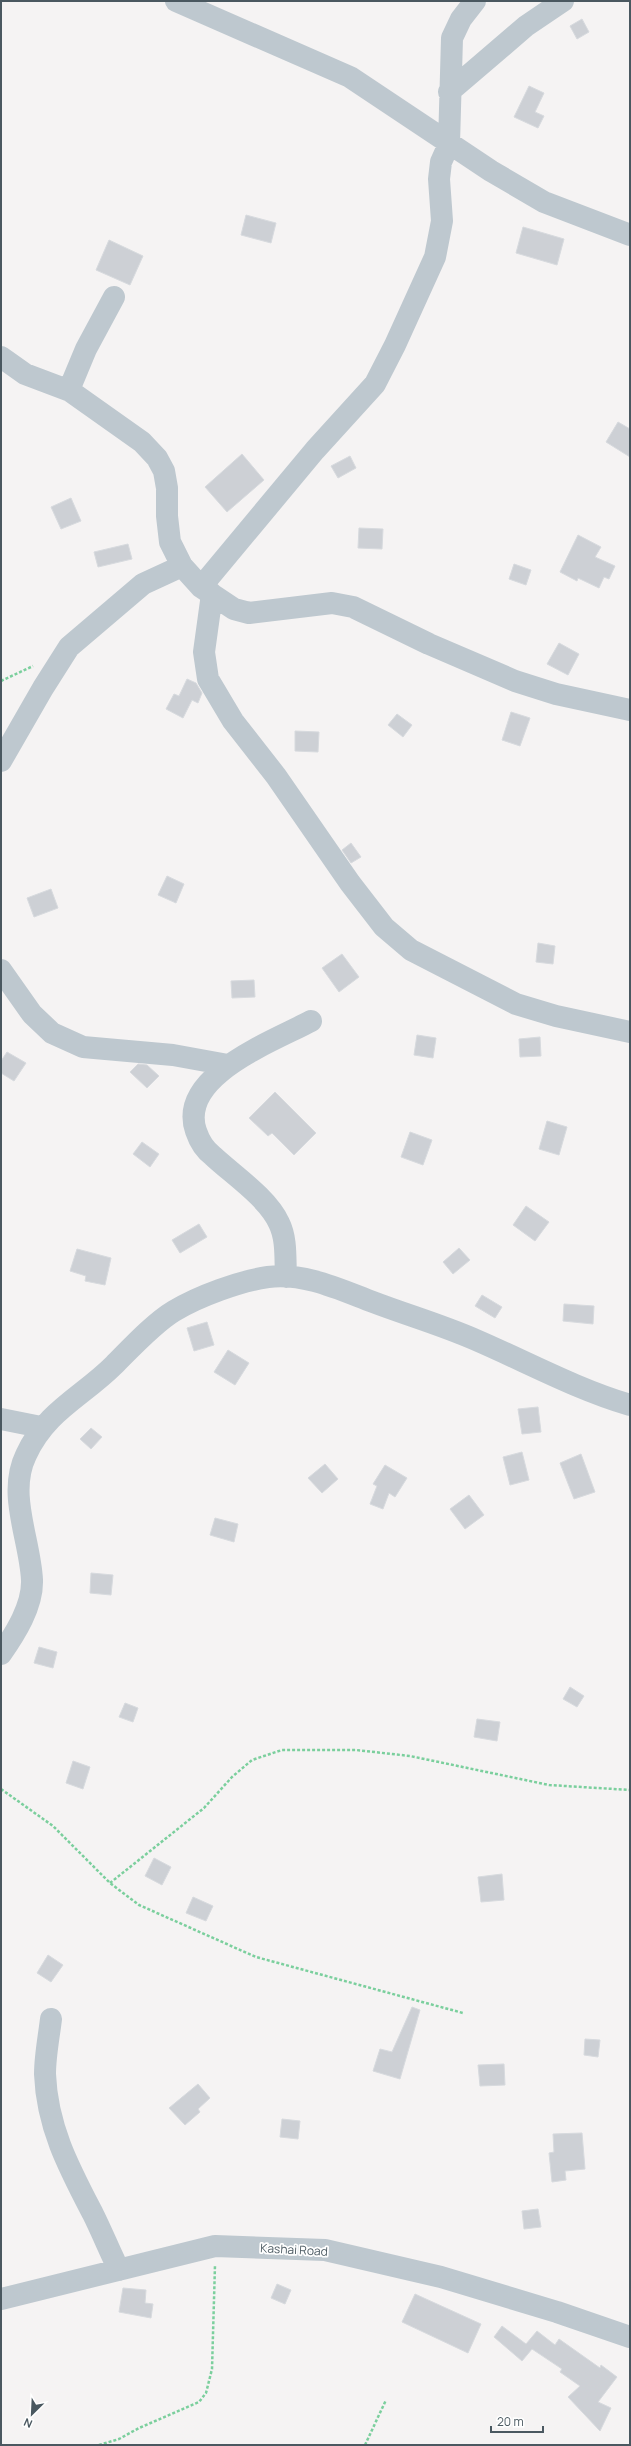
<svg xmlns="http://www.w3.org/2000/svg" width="631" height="2446" font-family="Manrope,sans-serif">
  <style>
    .building { fill: #cdd0d5; stroke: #d7dade }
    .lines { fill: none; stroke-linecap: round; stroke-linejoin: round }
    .path { stroke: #7bcf9d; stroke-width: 2.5; stroke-dasharray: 3 2; stroke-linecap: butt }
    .minor { stroke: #bec8cf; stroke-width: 22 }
    .labels { text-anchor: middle; stroke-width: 3.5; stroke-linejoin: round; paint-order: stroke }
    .street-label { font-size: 12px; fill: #4a5860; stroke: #fff }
  </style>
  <rect width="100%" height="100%" fill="#f5f3f3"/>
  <!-- building -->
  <path class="building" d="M582,19L589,32L577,39L570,26Z
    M529,86L544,93L535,112L544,116L538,128L514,117Z
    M246,215L276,223L271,243L241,235Z
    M523,227L564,239L557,265L516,253Z
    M109,240L143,256L130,285L96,270Z
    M618,422L630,429V457L606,442Z
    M242,454L264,480L227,512L205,487Z
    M350,456L356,468L338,478L331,466Z
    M71,498L81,521L61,529L51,507Z
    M359,528L383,529L382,549L358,548Z
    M578,535L601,547L595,557L615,566L609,579L604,577L599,588L578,578L577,581L560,572Z
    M128,544L132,559L98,567L94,552Z
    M514,564L531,570L526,585L509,579Z
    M559,643L579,654L568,675L547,664Z
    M187,679L196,683L202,693L198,703L192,700L183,718L166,709L174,694L179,696Z
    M511,712L530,718L520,746L502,740Z
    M397,714L412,725L403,737L388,725Z
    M295,731L319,732L318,752L295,751Z
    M351,843L361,857L351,863L342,850Z
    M167,876L184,884L176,903L158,895Z
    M51,889L58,908L34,917L27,898Z
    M538,943L555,946L553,964L536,962Z
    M342,954L359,977L339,992L322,968Z
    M254,980L255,997L232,998L231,981Z
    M417,1035L436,1038L433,1058L414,1055Z
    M540,1037L541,1056L520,1057L519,1039Z
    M7,1052L26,1063L14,1081L1,1073V1061Z
    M138,1064L147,1065L159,1076L147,1088L130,1072Z
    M275,1092L316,1133L294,1155L272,1133L268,1136L249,1118Z
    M547,1121L567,1127L559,1155L539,1149Z
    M410,1132L432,1140L423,1165L401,1157Z
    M142,1142L159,1154L150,1167L133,1154Z
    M526,1206L549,1222L535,1241L513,1225Z
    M199,1224L207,1237L180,1253L172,1240Z
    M459,1248L470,1260L453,1274L443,1262Z
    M77,1249L111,1258L105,1285L85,1281L86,1276L70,1271Z
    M482,1295L502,1307L495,1318L475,1306Z
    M564,1304L594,1306L593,1324L563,1321Z
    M207,1322L214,1345L194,1351L187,1328Z
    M228,1350L249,1363L235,1385L214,1372Z
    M538,1407L541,1432L522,1434L518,1409Z
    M91,1428L102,1437L91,1449L80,1439Z
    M522,1452L529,1480L510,1485L503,1457Z
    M581,1454L595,1492L574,1499L560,1463Z
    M325,1464L338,1479L322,1493L308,1478Z
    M385,1465L407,1478L395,1497L389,1493L383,1509L370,1504L377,1486L373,1484Z
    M469,1495L484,1515L465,1529L450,1509Z
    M215,1518L238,1524L234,1542L210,1535Z
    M91,1573L113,1575L111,1595L90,1593Z
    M39,1647L57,1652L53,1668L34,1663Z
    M570,1687L584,1696L577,1707L563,1699Z
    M125,1703L138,1708L133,1722L119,1717Z
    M477,1719L500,1722L497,1741L474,1737Z
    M73,1761L90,1767L83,1789L66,1783Z
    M154,1858L171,1867L162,1885L145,1876Z
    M502,1874L504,1900L481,1902L478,1877Z
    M193,1897L213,1906L206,1921L186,1913Z
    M48,1955L63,1965L51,1982L37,1973Z
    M412,2007L420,2010L400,2079L373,2071L380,2049L392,2052Z
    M585,2039L600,2040L598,2057L584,2055Z
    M504,2064L505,2085L480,2086L478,2065Z
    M198,2084L210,2098L198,2109L200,2112L185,2125L169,2108Z
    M282,2119L300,2121L298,2139L280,2137Z
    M582,2133L585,2169L565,2171L566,2180L552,2182L549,2153L554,2152L553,2134Z
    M538,2209L541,2227L524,2229L522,2211Z
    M277,2284L291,2290L285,2304L271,2298Z
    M123,2288L146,2290L145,2303L153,2304L151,2318L119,2312Z
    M415,2294L481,2324L468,2353L402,2322Z
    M502,2326L526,2344L537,2331L555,2345L559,2339L600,2368L601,2365L617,2377L598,2402L611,2408L600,2431L568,2397L580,2386L560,2372L562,2369L532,2349L522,2361L494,2337Z"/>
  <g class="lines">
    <!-- path -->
    <path class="path" d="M1,681L33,666
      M1,1789L53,1826L110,1883L139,1905L256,1957L463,2013
      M110,1883L204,1808L232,1777L252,1760L282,1750H356L410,1756L549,1785L630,1790
      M99,2445L119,2439L139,2428L199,2402L206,2393L212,2369L215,2265
      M365,2445L386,2400"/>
    <!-- minor -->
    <path class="minor" d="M176,1L350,77L491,171L544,202L630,235
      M449,92L526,26L563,1
      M114,297L86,349L71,385L70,391L142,442L157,458L164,471L167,488V516L170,542L182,566L201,587L234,609L249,613L332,603L353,607L429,644L515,681L556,694L630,710
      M1,357L25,374L70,391
      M201,587L315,450L375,384L395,345L435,257L442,221L439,179L441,162L449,144L452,38L461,19L475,1
      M212,594L204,652L208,679L233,721L276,776L350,883L384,927L411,950L516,1004L556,1016L630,1032
      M1,761L43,688L69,647L143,584L182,566
      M1,970L32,1014L52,1033L83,1047L173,1055L228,1065
      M286,1277C285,1259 287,1239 279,1223C268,1198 232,1174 213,1156C205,1150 199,1140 196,1131C177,1076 274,1041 311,1021
      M1,1419L41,1427
      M1,1654C15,1634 33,1606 32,1580C30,1539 7,1494 26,1455C46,1411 82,1397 114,1365C131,1348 154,1323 174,1311C199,1296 240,1281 268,1277C304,1272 341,1290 373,1302C407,1315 442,1325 476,1340C527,1362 576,1389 630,1405
      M51,2019C49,2036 45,2056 45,2074C47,2127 69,2168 93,2214C102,2232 110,2252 119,2270
      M1,2299L215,2246L325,2250L441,2277L557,2312L630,2337"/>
  </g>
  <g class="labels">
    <!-- street labels -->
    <g class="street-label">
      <text transform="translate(294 2250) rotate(3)" y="4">Kashai Road</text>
    </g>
  </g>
  <!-- border -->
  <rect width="631" height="2446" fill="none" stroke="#4a5860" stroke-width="4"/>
  <!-- north arrow -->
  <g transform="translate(32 2414) rotate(204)" stroke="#ffffff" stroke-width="3" paint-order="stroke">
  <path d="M0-3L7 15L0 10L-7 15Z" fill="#4a5860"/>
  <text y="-6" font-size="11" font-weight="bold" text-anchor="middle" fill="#4a5860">N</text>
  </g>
  <!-- scale -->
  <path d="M491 2426v6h52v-6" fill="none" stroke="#4a5860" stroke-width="2"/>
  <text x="497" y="2426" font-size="12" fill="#4a5860" stroke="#ffffff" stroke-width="3" paint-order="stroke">20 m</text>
</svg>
